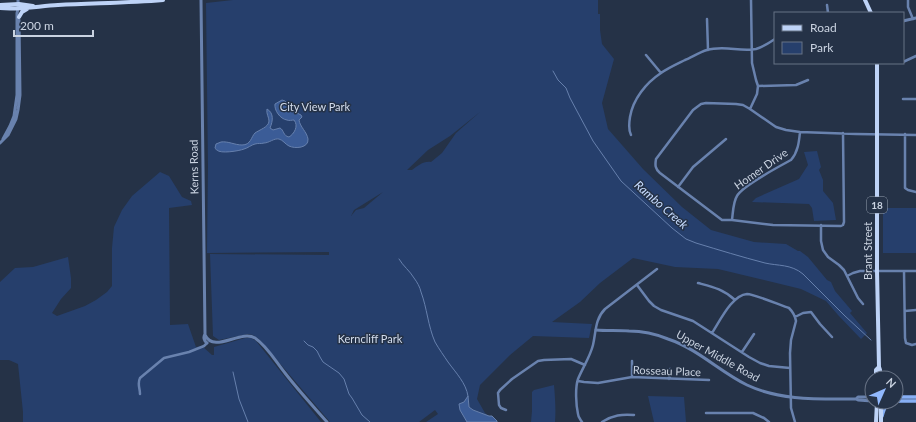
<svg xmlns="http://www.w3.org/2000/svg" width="916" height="422" font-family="Lato,sans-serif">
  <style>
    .green { fill: #263f6c; fill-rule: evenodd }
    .water { fill: #3b5c97; stroke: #6680ad }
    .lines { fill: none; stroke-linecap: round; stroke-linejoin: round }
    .stream { stroke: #6680ad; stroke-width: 1 }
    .minor { stroke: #6982ae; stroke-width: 2.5 }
    .tertiary { stroke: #6982ae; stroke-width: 3 }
    .secondary { stroke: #87aff5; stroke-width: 3.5 }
    .primary { stroke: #bed3f7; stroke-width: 4 }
    .labels { text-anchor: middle; stroke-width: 3; stroke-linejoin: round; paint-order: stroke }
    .shield { fill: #253247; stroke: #98a3b3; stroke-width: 1 }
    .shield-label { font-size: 10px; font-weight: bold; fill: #cad3e1 }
    .park-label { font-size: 11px; fill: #d2dced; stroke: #253247 }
    .street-label { font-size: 11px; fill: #cad3e1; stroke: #253247 }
    .water-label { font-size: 12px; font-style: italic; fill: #c7dcff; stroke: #253247 }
  </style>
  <rect width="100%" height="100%" fill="#253247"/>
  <!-- green -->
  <path class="green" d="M233,0H598V14H600V30L602,44L614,59L602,103L608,129L643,169L682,207L711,230L754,242L786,244L798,251H800L808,257L827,280L831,282L835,291L852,311L850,313L867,333L861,339L838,315L826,301L801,289L718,269L675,267L633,258L600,283L580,302L552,322L592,324L589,338L533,336L510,355L480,385L477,399L485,413L489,416L473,410L469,407L468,397L464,402L476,415L491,422H426L438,414L435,410L419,422H330L259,339L253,335L248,334L219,340L213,336L210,254L329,255V252L207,253L208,167L206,3ZM480,112L456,133L442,153L431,162C423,161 418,166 412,170H407L428,150L450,136ZM383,192L364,208L356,210L351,216L354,210Z
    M817,151L821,167L819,170L823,180V191L833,203L836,220L814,221L812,208L809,204L752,202L756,198L799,179L808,165L804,152Z
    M160,172L169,176L182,197L191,201L192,205L169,208L170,325L188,324L196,347L202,346L212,355H214V347L245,338H251L256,341L321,422H23V412L18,364L9,360H0V282L15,268L33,267L68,257L71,278V288L61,299L52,313L57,316L85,306L96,300L107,292L112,286V248L114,227L122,210L132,196Z
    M883,208H916V253H883Z
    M554,385C555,397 556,409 555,422H531L532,411V392L534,390Z
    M648,396L684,397L686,422H654Z"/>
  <!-- water -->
  <path class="water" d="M282,100L285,101L295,112L301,115L302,117L299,120C300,127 307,132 308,139C309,148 295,149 289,146C285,144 283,140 279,139C274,138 269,143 264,143C261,144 258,143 255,144C251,145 248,148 244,149C239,151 220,154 217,150C216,150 216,149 215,148L216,144L221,142C228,141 235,145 242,145C251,145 251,137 255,133C259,130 269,127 269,121C269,117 266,114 267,109C274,113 273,121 270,128L273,130L280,128C284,130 283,136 289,137C294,134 299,126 294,120C292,120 289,121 287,120C280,119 274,110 275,104Z
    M468,396L469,407L473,410L489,416H492L497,421V422H467L460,410L459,404L464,402Z"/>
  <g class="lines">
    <!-- stream -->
    <path class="stream" d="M553,71L558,80L566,88L570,98L593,141L621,181L672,228L686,239L696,243C719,250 742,257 765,263C778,266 791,264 803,274L845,316L871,340
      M399,259C403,266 410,271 414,278C417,282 420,287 421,292C427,308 428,326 435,342C439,349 444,356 448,362C456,373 466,383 468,396
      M304,341L308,345L313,347L317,351L320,357L323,362L339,373L344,379L349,394L352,398L362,415L370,422
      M233,372L239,399L248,422"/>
    <!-- minor -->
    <path class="minor" d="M908,0V7L913,19
      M827,5L828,13
      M707,19L708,50
      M646,55L661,73
      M903,62L916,56
      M758,86L796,85L808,80
      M903,99H916
      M750,109L757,94L758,86L756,80L752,63L751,0
      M843,133L844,222L843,225L841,226L773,225L732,220H722L660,173C655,169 655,165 656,159L693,110L701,104L706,103L736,104L743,105L750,109L776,127L786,130L800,132L856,134L916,135
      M905,134V188L908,190L916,192
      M631,135C628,129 629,123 630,117C633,99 646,83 661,73C668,68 677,64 685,60C692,57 700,52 707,50C724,45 740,52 756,49C763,47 769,43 775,39
      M678,187L693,167L726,139
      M732,220C733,213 733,202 737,196C742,186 780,166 791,160C798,152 799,142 800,132
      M821,225V241L823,250L828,257L839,265L844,270L858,298L863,304
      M904,271L905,338L906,343L912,345L916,344
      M847,276L853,273L860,271H916
      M698,283C713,287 723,289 735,300
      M637,285L649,301L654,306L661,310L693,321L749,357L760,363L769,366L790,368
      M905,311L916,310
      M795,317L803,313L811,312L820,324L832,337
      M712,333C720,321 732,295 747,294C754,294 780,305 789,308C793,312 795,315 796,321L791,340L790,353L791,408L795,422
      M742,352L754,334
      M632,377V361
      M669,379L670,369
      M578,381L584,382L598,383L632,377L709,380
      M140,394C140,388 137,384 140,378L164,358L189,352L204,346L207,343
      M506,410L501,408L499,405L498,393L500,390L512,379L538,361L544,360L571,359L585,365
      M706,413H753L764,418L769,422
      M582,422C580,419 578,417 578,414C576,405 575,388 578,379C583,367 590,357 593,345C596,332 595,319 605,309L657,269
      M602,422C613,415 622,414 634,415"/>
    <!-- tertiary -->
    <path class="tertiary" d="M201,0L205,334C203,337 204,341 207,343
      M903,21L916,18
      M3,139L10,126L14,116L17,95V13L18,9V0
      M0,143L8,135L16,119L18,110L20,95L19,20
      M596,330C607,331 618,330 629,331C643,331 656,334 668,339C698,349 720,372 747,385C781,401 819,399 856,399L858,397H872
      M205,335C214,354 241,329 255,338C267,346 276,362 285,373C298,390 313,406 327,422
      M856,399L858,400L872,401"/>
    <!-- secondary -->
    <path class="secondary" d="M896,397H916
      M896,401H916
      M882,416C884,409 885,404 893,402"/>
    <!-- primary -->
    <path class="primary" d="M865,0L871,13
      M0,5L19,4L33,6
      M0,8C19,10 39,6 58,5C93,3 128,3 163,0
      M19,17L22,12L27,9
      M877,63V271L879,367L880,370V378
      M876,378V370L879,367
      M881,402V422
      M876,422L877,402"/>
  </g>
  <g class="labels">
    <!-- shield labels -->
    <rect class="shield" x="867" y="197" width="20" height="16" rx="3"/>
    <g class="shield-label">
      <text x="877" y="209">18</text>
    </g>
    <!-- park labels -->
    <g class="park-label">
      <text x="315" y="111">City View Park</text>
      <text x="370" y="343">Kerncliff Park</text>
    </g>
    <!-- street labels -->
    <g class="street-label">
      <text transform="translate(194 167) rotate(-91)" y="4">Kerns Road</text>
      <text transform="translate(761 169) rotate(-35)" y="4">Homer Drive</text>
      <text transform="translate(868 251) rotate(-90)" y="4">Brant Street</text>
      <text transform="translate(718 356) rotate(29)" y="4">Upper Middle Road</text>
      <text transform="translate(667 371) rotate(2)" y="4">Rosseau Place</text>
    </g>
    <!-- water labels -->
    <g class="water-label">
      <text transform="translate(661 205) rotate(41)" y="4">Rambo Creek</text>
    </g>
  </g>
  <!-- legend -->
  <rect x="774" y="12" width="130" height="52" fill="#253247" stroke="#677285"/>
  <rect x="782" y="25" width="20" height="6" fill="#bed3f7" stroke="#677285"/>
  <text x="810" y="32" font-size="12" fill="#cad3e1">Road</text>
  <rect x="782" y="42" width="20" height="12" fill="#263f6c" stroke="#677285"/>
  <text x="810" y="52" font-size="12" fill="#cad3e1">Park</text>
  <!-- north arrow -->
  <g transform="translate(884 390) rotate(45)"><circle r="19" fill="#253247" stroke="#677285"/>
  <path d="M0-3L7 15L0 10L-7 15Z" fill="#91b8fd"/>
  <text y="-6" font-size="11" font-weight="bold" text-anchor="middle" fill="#cad3e1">N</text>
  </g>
  <!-- scale -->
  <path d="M14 30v6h79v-6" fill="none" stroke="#cad3e1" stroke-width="2"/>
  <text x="20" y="30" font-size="12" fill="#cad3e1" stroke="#253247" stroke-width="3" paint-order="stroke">200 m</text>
</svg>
